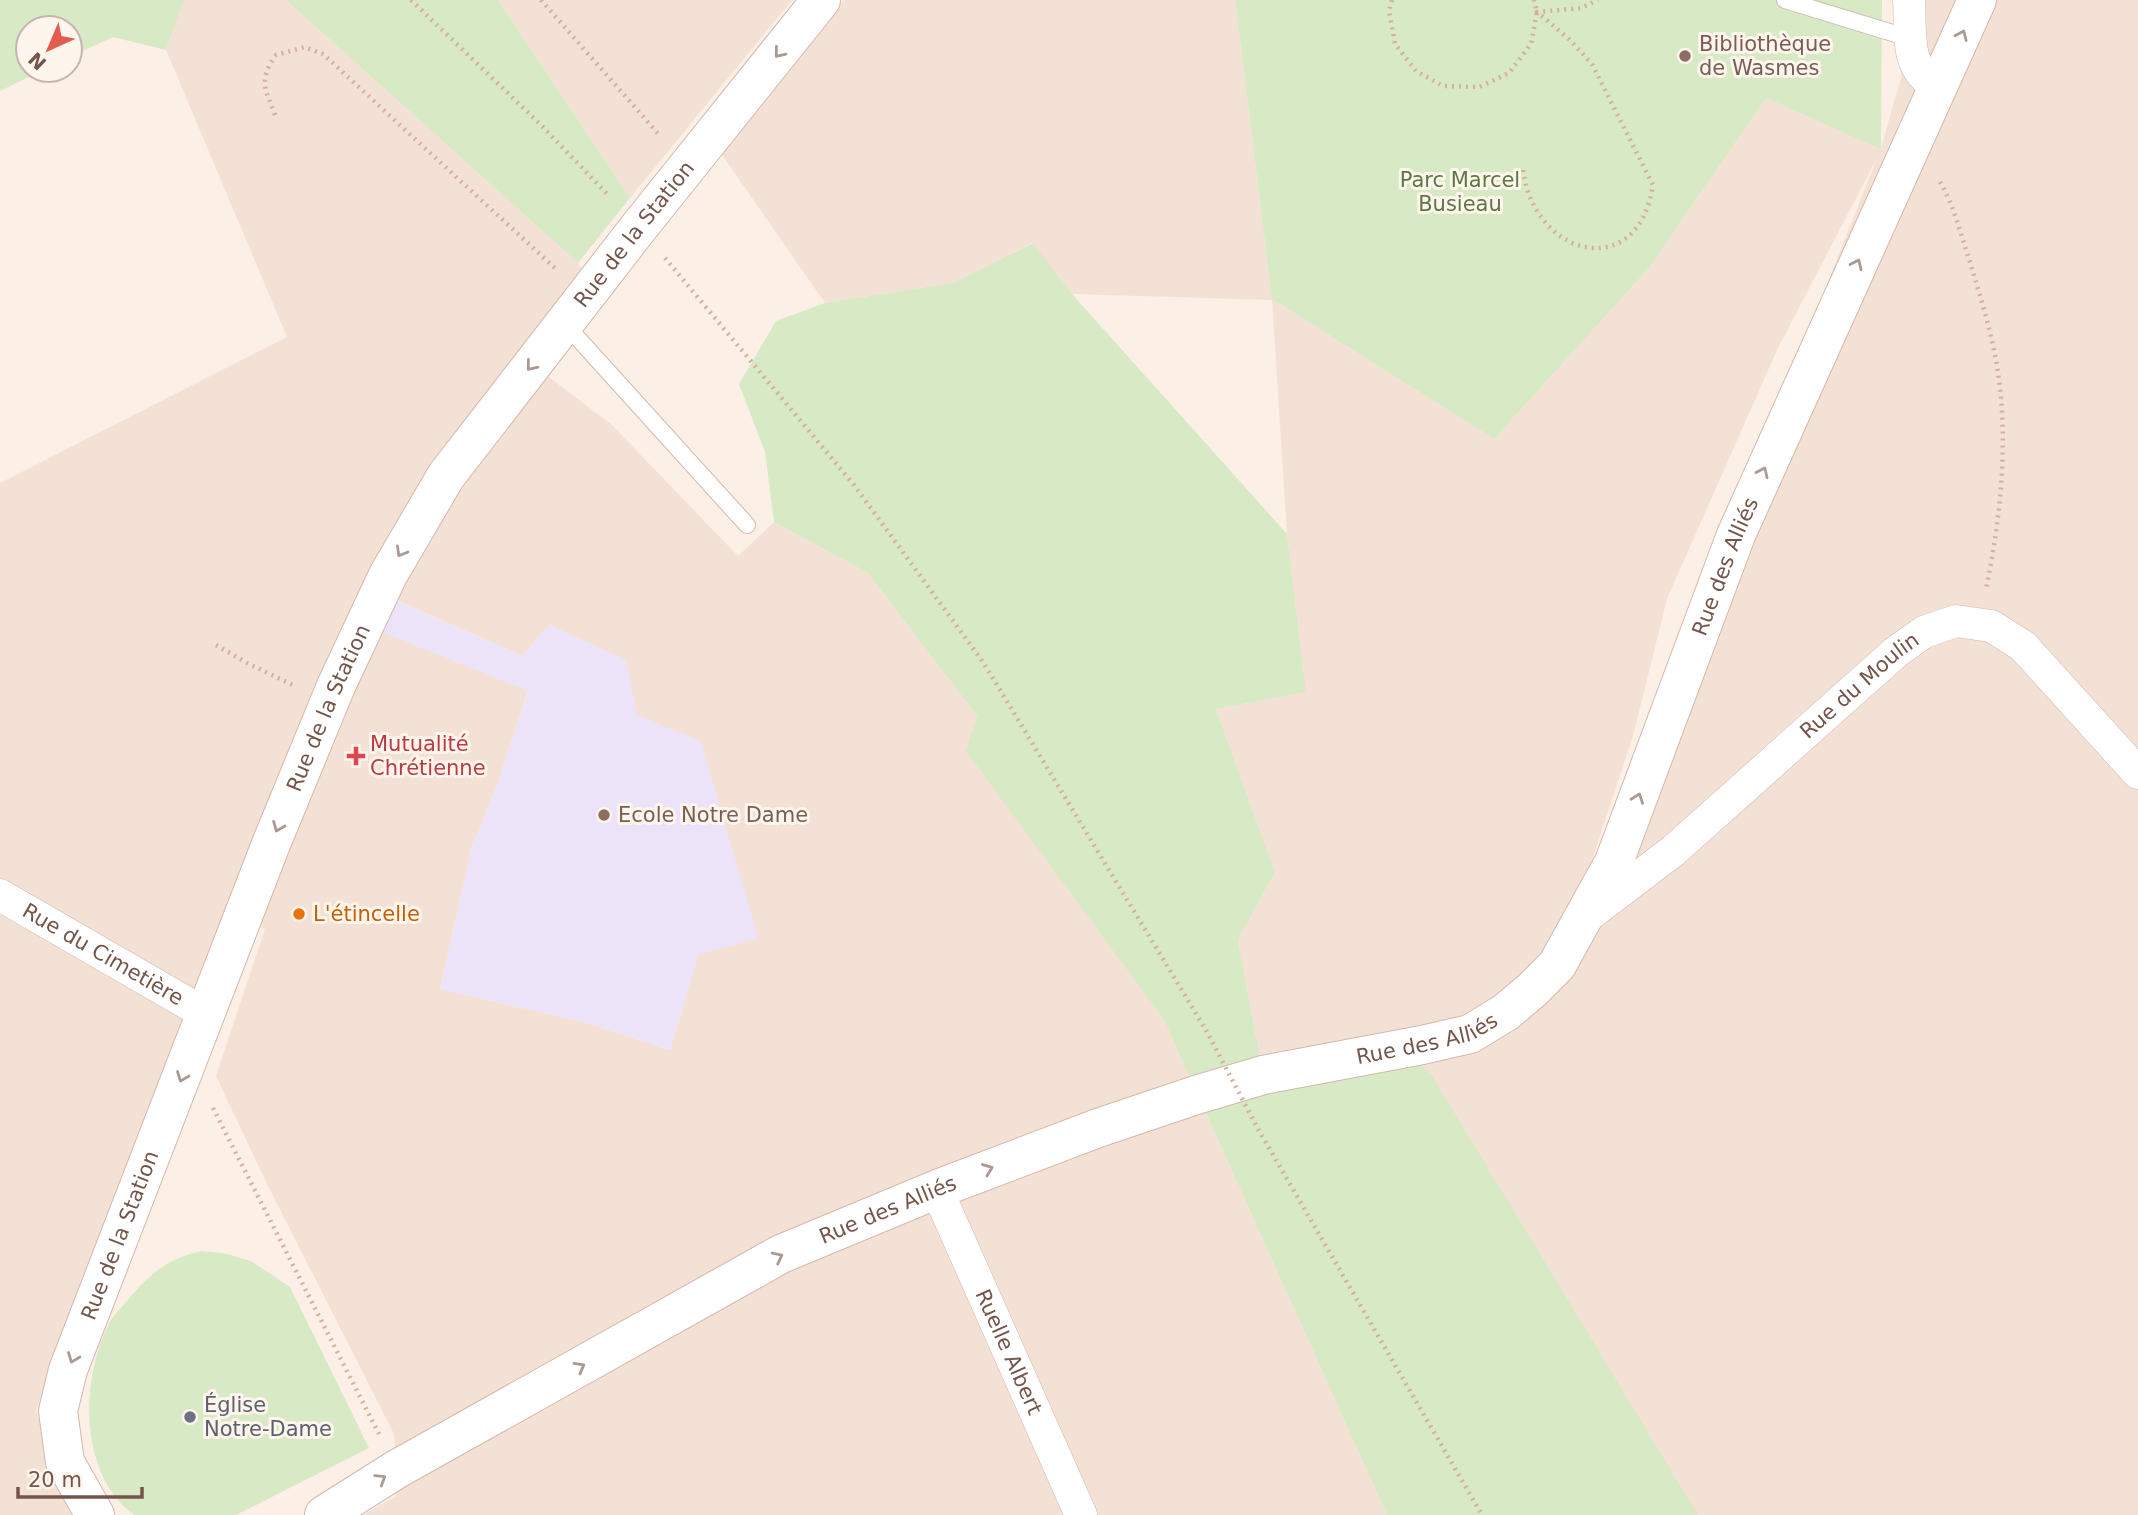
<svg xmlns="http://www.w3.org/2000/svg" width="2138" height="1515" font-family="'DejaVu Sans',sans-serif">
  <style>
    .residential { fill: #f3e1d5; fill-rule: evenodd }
    .education { fill: #ede3f8 }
    .green { fill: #d8e9c5 }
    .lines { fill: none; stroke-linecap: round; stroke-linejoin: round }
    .lane-casing { stroke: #cfb9af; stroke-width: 18 }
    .street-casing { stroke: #cfb9af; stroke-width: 33 }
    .secondary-casing { stroke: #d2b8ad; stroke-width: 40 }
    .path { stroke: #d5afa1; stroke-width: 4.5; stroke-dasharray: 2 5; stroke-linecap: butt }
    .lane { stroke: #fff; stroke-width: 16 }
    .street { stroke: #fff; stroke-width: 32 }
    .secondary { stroke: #fff; stroke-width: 38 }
    .path-bridge { stroke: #d5afa1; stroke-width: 4.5; stroke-dasharray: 2 5; stroke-linecap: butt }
    .oneway { stroke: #ac9993 }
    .education-dot { fill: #8d6e63; stroke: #fef5ec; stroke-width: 2.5 }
    .health-dot { fill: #e0444e; stroke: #fef5ec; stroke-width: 2.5 }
    .food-dot { fill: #e8710a; stroke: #fef5ec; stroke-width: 2.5 }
    .worship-dot { fill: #6b7280; stroke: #fef5ec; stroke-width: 2.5 }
    .labels { text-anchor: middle; stroke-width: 6; stroke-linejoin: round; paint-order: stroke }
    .education-label { font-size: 21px; fill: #785e54; stroke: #fef5ec; text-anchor: start }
    .park-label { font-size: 21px; fill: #5b7943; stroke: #fef5ec }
    .street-label { font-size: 21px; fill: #74554b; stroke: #fef5ec }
    .health-label { font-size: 21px; fill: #be3a42; stroke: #fef5ec; text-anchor: start }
    .food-label { font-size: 21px; fill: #c56008; stroke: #fef5ec; text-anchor: start }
    .worship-label { font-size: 21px; fill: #5b616d; stroke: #fef5ec; text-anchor: start }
  </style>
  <rect width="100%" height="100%" fill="#fcf0e6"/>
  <!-- residential -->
  <path class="residential" d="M184,0H286L578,263L590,282L524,358L612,425L738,556L774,522L868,573L977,716L967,751L1164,1020L1387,1515H363L395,1497L397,1469L394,1434L267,1184L216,1076L265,929L230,914L36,1410L59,1488L72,1515H0V483L287,337L166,50ZM396,600L522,656L549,625L625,660L636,715L701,742L698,955L670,1050L591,1024L440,989L472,847L498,783L528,690L383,632Z
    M498,0H792L630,198Z
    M844,0H1235L1272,299L1494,439L1649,268L1766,98L1881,148L1912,39L1911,0H2138V1515H1696L1263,1075L1238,940L1275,872L1216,709L1306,692L1287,534L1272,300L1072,294L1032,243L952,283L825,303L720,152ZM1877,158L1564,948H1563L1633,736L1667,599L1777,350Z"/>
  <!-- education -->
  <path class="education" d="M395,600L522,656L549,625L626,660L637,715L701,741L758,938L698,955L670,1050L591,1024L440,989L472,847L498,783L528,691L382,632Z"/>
  <!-- green -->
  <path class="green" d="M0,0H184L166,50L113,37L70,57V28H28V70H43L0,91Z
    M286,0H498L630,198L578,263Z
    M1235,0H1882L1881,149L1766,98L1649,268L1494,439L1272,299Z
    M1033,243L1072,294L1287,534L1306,692L1216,709L1275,872L1238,940L1263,1075L1400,1050L1431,1074L1698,1515H1387L1164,1020L966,751L977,716L868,573L774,522L765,452L739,384L776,321L825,303L952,283Z
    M201,1251L223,1253L251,1261L290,1287L369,1448L236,1515H134C78,1474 80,1378 110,1322C114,1314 122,1307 127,1301C149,1274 167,1259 201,1251Z"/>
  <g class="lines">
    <defs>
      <path id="lane" d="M1785,0L1912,39
        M565,324L747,525"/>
      <g id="street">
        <path d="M1909,0C1911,33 1904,70 1938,86"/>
        <path id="s1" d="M0,895L206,1014"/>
        <path id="s2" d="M1585,918L1673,851L1896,652L1924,632L1956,621L1991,626L2023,646L2138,773"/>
        <path id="s3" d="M937,1190L1081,1515"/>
      </g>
      <g id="secondary">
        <path id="s4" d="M95,1515L65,1462L58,1411L68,1370L271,844L336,686L388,575L446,476L639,227L821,0"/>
        <path id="s5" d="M324,1515L397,1469L781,1254L940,1188L1098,1128L1196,1095L1263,1075L1422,1045L1470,1034L1506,1012L1532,990L1557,965L1614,862L1736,535L1977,0"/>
      </g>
    </defs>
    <!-- lane casing -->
    <use href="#lane" class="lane-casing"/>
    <!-- street casing -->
    <use href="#street" class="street-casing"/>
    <!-- secondary casing -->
    <use href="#secondary" class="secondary-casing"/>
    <!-- path -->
    <path class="path" d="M411,0L542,126L610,197
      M541,0L661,137
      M1392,0L1389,11L1395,44L1416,71L1443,86L1479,87L1509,73L1531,44L1537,12L1534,0
      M275,115C265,88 258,81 276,55L305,47L323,54L557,270
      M1523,170C1534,257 1638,284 1653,185L1592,64L1570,40L1537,12L1581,8L1598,0
      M1940,182C1954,205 1961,236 1970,262C1980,296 1991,330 1997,366C2009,440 2001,516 1986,589
      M665,258L854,485L983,662L1206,1030
      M216,645L247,663L293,685
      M213,1108L379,1434
      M1258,1129L1482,1515"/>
    <!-- lane -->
    <use href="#lane" class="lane"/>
    <!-- street -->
    <use href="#street" class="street"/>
    <!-- secondary -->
    <use href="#secondary" class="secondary"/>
    <!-- path-bridge -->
    <path class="path-bridge" d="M1206,1030L1258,1129"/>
  </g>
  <!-- one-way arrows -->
  <defs><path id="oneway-chevron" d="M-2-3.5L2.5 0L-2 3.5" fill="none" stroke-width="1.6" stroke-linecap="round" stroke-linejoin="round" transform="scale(1.75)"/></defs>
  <g class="oneway">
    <use href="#oneway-chevron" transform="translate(1962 35) rotate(-66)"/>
    <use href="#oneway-chevron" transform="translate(779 53) rotate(129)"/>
    <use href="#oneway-chevron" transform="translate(1857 264) rotate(-65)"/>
    <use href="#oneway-chevron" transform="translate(531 366) rotate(129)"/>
    <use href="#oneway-chevron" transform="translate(1763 472) rotate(-65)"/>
    <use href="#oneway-chevron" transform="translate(401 552) rotate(120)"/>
    <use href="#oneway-chevron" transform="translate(1638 798) rotate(-70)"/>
    <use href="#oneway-chevron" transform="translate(278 827) rotate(112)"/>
    <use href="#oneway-chevron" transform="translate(182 1077) rotate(111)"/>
    <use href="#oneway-chevron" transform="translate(988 1169) rotate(-21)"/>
    <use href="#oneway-chevron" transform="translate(778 1257) rotate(-27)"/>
    <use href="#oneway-chevron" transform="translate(73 1358) rotate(111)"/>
    <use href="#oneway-chevron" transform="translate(580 1367) rotate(-29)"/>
    <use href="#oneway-chevron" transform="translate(381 1479) rotate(-32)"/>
  </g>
  <!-- markers -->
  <g class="education-dot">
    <circle cx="1685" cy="56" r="7"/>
    <circle cx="604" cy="815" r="7"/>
  </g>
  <path class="health-dot" d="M352.5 745.5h7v7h7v7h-7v7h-7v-7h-7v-7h7z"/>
  <circle class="food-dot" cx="299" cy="914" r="7"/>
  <circle class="worship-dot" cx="190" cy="1417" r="7"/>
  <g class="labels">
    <!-- education labels -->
    <g class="education-label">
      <text x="1699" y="51">Bibliothèque<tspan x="1699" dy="24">de Wasmes</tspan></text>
      <text x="618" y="822">Ecole Notre Dame</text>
    </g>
    <!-- park labels -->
    <g class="park-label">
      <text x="1460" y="187">Parc Marcel<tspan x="1460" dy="24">Busieau</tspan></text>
    </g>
    <!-- street labels -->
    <g class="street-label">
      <text dy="7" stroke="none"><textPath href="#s4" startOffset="1433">Rue de la Station</textPath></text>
      <text dy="7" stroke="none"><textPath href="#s5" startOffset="1797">Rue des Alliés</textPath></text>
      <text dy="7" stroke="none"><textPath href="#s2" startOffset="360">Rue du Moulin</textPath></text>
      <text dy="7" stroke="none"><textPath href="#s4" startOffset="866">Rue de la Station</textPath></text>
      <text dy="7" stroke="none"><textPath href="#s1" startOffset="119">Rue du Cimetière</textPath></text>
      <text dy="7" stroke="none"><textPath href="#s5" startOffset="1209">Rue des Alliés</textPath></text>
      <text dy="7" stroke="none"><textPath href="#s5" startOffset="642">Rue des Alliés</textPath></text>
      <text dy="7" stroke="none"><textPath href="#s4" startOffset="299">Rue de la Station</textPath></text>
      <text dy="7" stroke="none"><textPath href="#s3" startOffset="177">Ruelle Albert</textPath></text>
    </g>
    <!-- health labels -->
    <g class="health-label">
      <text x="370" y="751">Mutualité<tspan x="370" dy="24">Chrétienne</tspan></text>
    </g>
    <!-- food labels -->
    <g class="food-label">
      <text x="313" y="921">L'étincelle</text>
    </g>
    <!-- worship labels -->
    <g class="worship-label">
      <text x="204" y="1412">Église<tspan x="204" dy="24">Notre-Dame</tspan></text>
    </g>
  </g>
  <!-- north arrow -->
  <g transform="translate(49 49) rotate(224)"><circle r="33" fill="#fef5ec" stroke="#c7b5ac" stroke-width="2"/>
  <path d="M0-5L12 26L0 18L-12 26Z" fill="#e25c4f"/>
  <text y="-10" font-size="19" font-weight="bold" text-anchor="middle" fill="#74554b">N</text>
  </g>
  <!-- scale -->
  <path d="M18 1487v10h124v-10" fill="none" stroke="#74554b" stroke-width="3.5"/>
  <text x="28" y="1487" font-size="21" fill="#74554b" stroke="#fef5ec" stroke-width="5" paint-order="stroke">20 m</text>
</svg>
